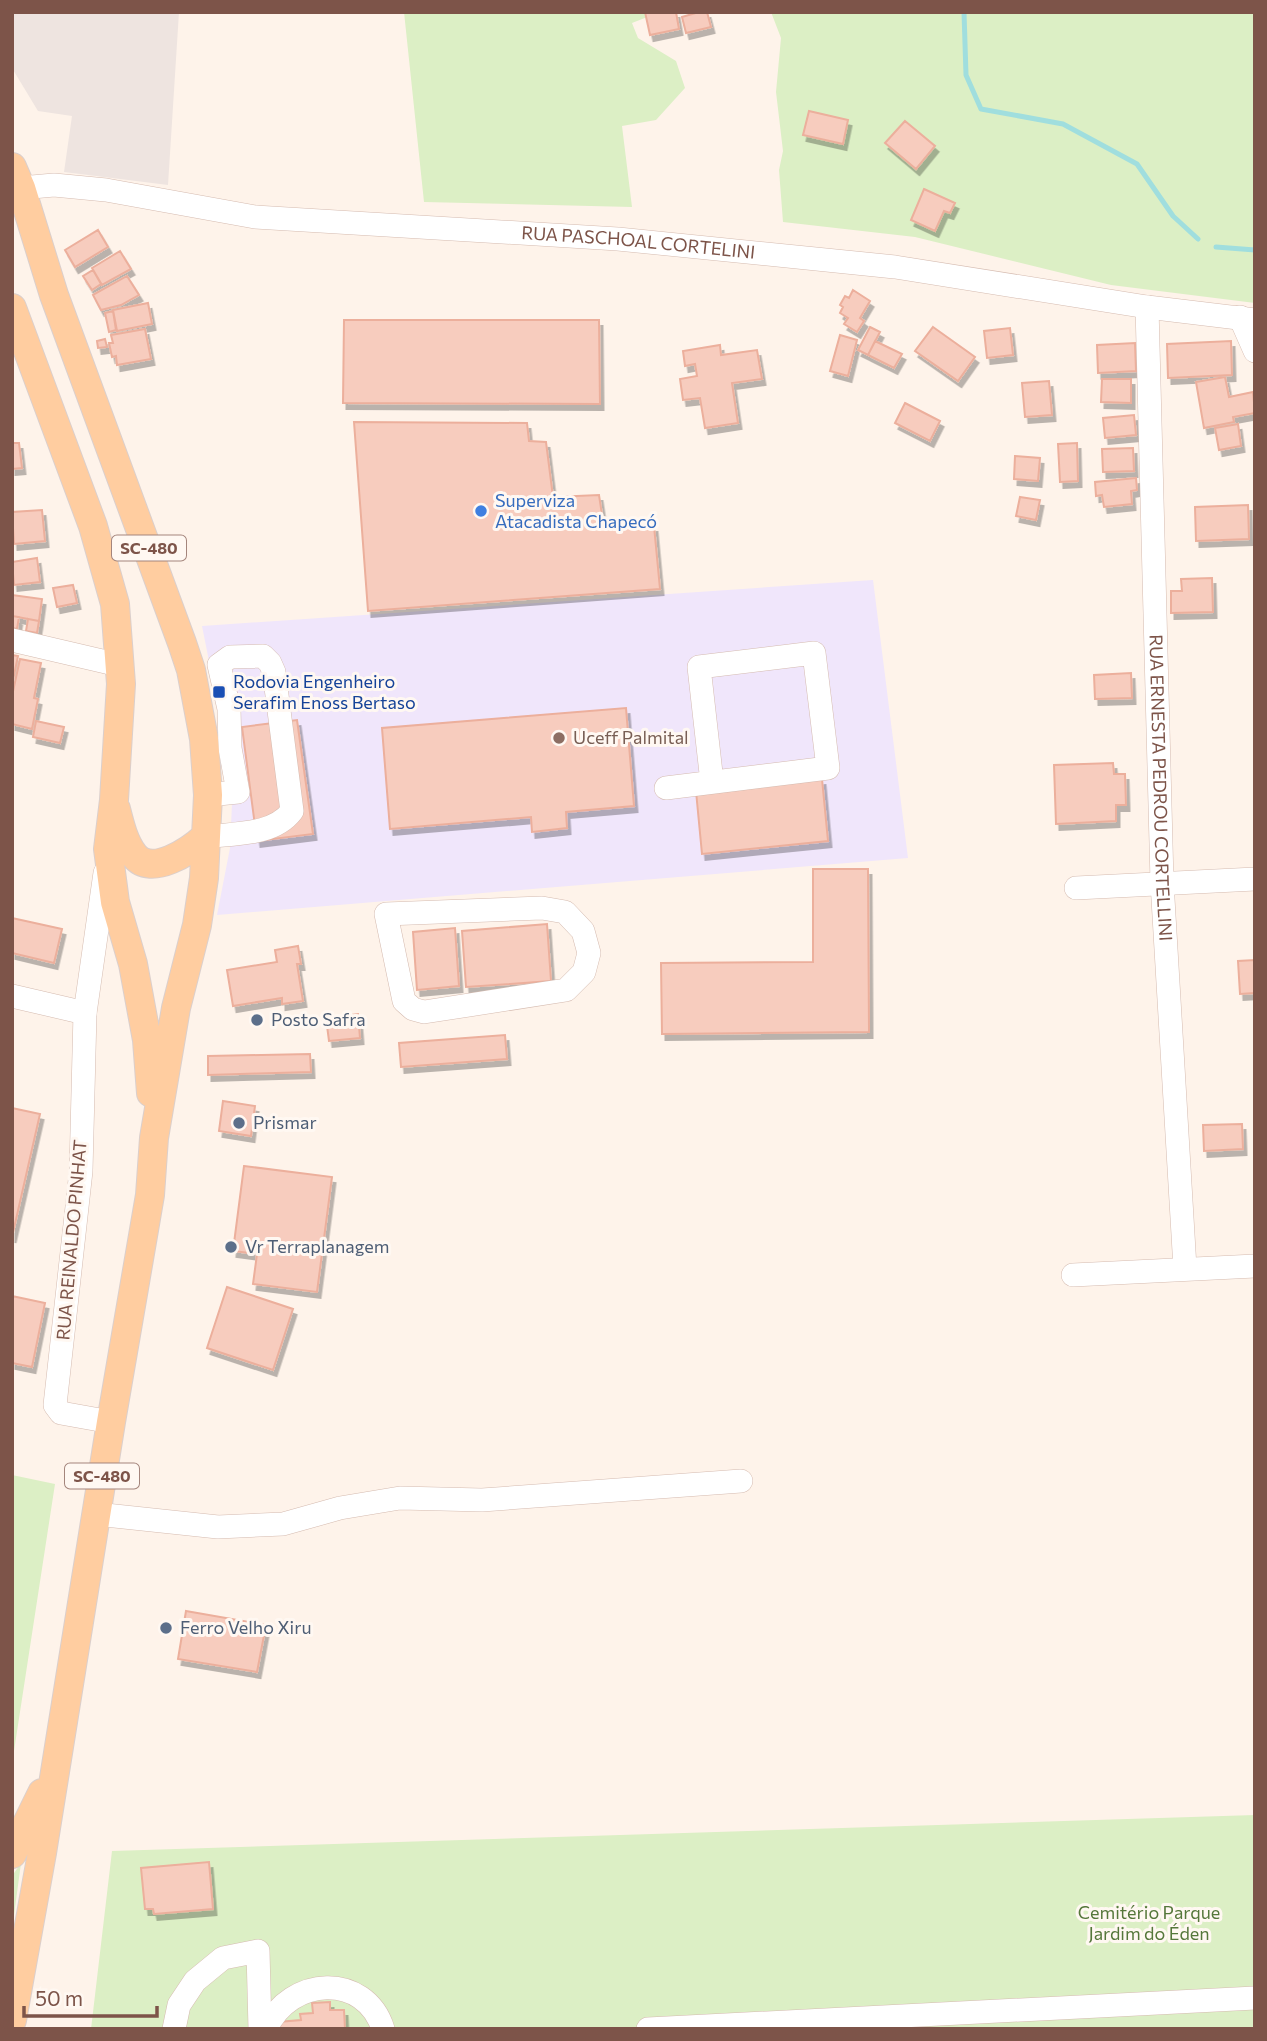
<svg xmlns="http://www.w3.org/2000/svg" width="1267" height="2041" font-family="Commissioner,sans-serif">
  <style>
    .industrial { fill: #eee4e0 }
    .education { fill: #f0e6fb }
    .green { fill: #dcefc5 }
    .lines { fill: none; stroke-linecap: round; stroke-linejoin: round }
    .stream { stroke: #a0dede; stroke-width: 5 }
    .building { fill: #f7ccbe; stroke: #ecaf9c; stroke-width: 2; filter: url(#shadow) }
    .minor-casing { stroke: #d5bbb0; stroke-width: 24 }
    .major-casing { stroke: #dbcfcc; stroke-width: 30 }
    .minor { stroke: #fff; stroke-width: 23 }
    .major { stroke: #ffcda0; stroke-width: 28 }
    .shop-dot { fill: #3f7fe0; stroke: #fff8f2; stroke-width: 2.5 }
    .transit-dot { fill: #1a4fb4; stroke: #fff8f2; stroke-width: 2.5 }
    .education-dot { fill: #8d6e63; stroke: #fff8f2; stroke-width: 2.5 }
    .service-dot { fill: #5c6f8a; stroke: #fff8f2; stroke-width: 2.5 }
    .labels { text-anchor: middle; stroke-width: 6; stroke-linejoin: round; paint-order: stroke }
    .shield { fill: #fff8f2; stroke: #a4857c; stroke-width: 2 }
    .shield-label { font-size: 16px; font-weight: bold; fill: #7d5449 }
    .street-label { font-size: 18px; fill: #7d5449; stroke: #fff8f2 }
    .shop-label { font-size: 18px; fill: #366cbe; stroke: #fff8f2; text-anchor: start }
    .transit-label { font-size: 18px; fill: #164399; stroke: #fff8f2; text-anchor: start }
    .education-label { font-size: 18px; fill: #785e54; stroke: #fff8f2; text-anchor: start }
    .service-label { font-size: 18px; fill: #4e5e75; stroke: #fff8f2; text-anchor: start }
    .park-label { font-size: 18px; fill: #55773a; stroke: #fff8f2 }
  </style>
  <defs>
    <filter id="shadow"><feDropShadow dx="3.5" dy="6" stdDeviation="0" flood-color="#0004"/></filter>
  </defs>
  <rect width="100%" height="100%" fill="#fef3ea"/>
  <!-- industrial -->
  <path class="industrial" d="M12,12H179L168,185L64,172L72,116L38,111L12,68Z"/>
  <!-- education -->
  <path class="education" d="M873,580L908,858L217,915L230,848L233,781L202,626Z"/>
  <!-- green -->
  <path class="green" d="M404,12H660L632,23L638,38L676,61L685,88L656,120L622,126L632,207L424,202Z
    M771,12H1255V303L1111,285L915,237L783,222L779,170L783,151L776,92L781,38Z
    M12,1475L55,1484L12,1764Z
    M1255,1815V2029H91L112,1851Z
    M21,1863L12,1930V1876Z"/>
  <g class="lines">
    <!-- stream -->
    <path class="stream" d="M964,12L966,75L981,109L1063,124L1137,164L1173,216L1198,239
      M1216,247L1255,250"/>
  </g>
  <!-- building -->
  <path class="building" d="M645,12H676L679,29L650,35Z
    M699,12H707L711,27L686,33L682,17Z
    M809,111L848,120L843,144L803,135Z
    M905,121L935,146L916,169L885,143Z
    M924,189L955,203L950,213L944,211L935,231L911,220Z
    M98,230L108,247L75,267L65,250Z
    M120,251L131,269L102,285L92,268Z
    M93,270L101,284L92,290L83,276Z
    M127,276L139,295L121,305L101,310L93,295Z
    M853,290L870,301L860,318L864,321L857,332L844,324L848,318L840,313L843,307L840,305L845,296L849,298Z
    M148,303L152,324L117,331L113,310Z
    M113,311L116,330L109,332L105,313Z
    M344,320H599L600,404L343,403Z
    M870,327L880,332L868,355L858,350Z
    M933,327L975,357L958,381L915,351Z
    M1010,328L1013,355L987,358L984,331Z
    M145,329L151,359L117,365L116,356L112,357L109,343H113L111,335Z
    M840,335L857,340L848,376L830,371Z
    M105,339L107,347L98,348L97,341Z
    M875,341L902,354L894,368L868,355Z
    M1231,341L1232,375L1168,378L1167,344Z
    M1135,343L1136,371L1098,373L1097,345Z
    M720,345L721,355L757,350L762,379L732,383L738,423L705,428L700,398L683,400L680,379L697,376L695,364L685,366L683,351Z
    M1225,377L1229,397L1253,392L1255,413L1233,417L1234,422L1204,428L1196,382Z
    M1102,379H1131V403L1101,402Z
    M1049,381L1052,415L1025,417L1022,383Z
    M905,403L940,421L930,441L895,423Z
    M1134,415L1136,435L1105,438L1103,418Z
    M354,422L527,423L529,441L546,442L553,497L599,495L604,528L654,526L660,589L368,611Z
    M1238,424L1241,446L1219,450L1215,428Z
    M12,443H19L22,468L12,469Z
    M1077,443L1078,481L1060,482L1058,444Z
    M1133,448L1134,471L1103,472L1102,449Z
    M1015,456L1040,458L1038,481L1014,479Z
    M1136,478L1137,490L1131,491L1132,504L1104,507L1102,495L1096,496L1095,482Z
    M1020,497L1040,500L1036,520L1016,516Z
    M1248,505L1249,539L1196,541L1195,507Z
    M42,510L45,541L14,544L12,512Z
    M37,558L40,582L14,585L12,562Z
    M1212,578L1213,612L1171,613V591H1182L1181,579Z
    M73,585L77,603L57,607L53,588Z
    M12,595L42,599L39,621L12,616Z
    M12,616L19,617L17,629L12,628Z
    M28,619L39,621L37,633L26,631Z
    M12,655L18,656L13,680H12Z
    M20,659L41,663L34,698L38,699L32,729L12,724V696Z
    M1131,673L1132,698L1095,699L1094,675Z
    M626,708L634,806L566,812L567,828L532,832L531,817L390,829L382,728Z
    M297,720L313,834L257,841L242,727Z
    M36,721L64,727L60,743L33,737Z
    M1113,763L1114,774H1125L1126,805H1116V821L1056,824L1054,765Z
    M822,779L828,841L702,854L696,791Z
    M813,869H868L869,1032L662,1034L661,963L813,962Z
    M12,918L62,929L54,963L12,953Z
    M547,924L551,981L466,987L462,931Z
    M455,928L459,986L417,990L413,932Z
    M298,946L301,964H297L303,1001L282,1004V998L233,1006L227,970L277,962L275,950Z
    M1255,960V993L1240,994L1238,961Z
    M358,1014L360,1038L329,1041L326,1018Z
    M505,1035L507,1059L401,1067L399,1043Z
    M310,1054L311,1072L208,1075V1056Z
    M223,1101L255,1106L251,1136L219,1131Z
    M12,1108L40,1114L12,1237Z
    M1242,1124L1243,1149L1204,1151L1203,1125Z
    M244,1166L332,1177L317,1292L253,1284L257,1254L233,1251Z
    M227,1287L293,1309L273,1370L207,1348Z
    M12,1296L45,1303L32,1367L12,1363Z
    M186,1611L266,1625L257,1672L178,1659Z
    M209,1862L213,1909L154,1914L153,1909H145L141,1868Z
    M330,2002V2010H344L345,2029H278V2022L301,2020L300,2014L313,2013L312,2003Z"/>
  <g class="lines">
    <defs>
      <g id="minor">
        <path id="s1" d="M21,188L54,185L106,190L255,217L618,239L895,267L1147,307L1255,320"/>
        <path id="s2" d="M1147,307L1162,882L1185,1268"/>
        <path d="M1240,317L1255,351"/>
        <path d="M12,640L119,665"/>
        <path d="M666,788L828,768L814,653L699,667L712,782"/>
        <path d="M205,837C234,833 273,836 292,811L274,672L270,663L263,656L230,657L219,665L229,709L230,748L238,792L208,795"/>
        <path d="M105,873L85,1013L81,1171L55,1405L61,1413L111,1422"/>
        <path d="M1076,888L1255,879"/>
        <path d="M542,908L565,912L583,931L589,953L584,972L566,990L424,1012L413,1009L404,1001L386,914Z"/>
        <path d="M12,996L85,1013"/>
        <path d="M1073,1275L1255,1266"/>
        <path d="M96,1514L218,1527L283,1524L340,1508L400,1498L482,1500L741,1481"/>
        <path d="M174,2029L179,2005L195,1981L223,1958L258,1951L260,2029"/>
        <path d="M266,2029C290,1976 365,1972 383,2029"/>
        <path d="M648,2029L1255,1998"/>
      </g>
      <path id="major" d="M12,167L21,188L54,295L182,643L191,670L204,739L208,795L204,878L197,925L176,1008L154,1138L150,1195L111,1422L42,1853L12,2020
        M12,308L93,526L115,604L121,684L114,800L108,849L115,902L133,964L147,1040L151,1093
        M116,809C120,825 124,842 134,855C151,878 191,850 205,837
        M12,1854L42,1793"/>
    </defs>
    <!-- minor casing -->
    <use href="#minor" class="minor-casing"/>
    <!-- major casing -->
    <use href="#major" class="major-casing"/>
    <!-- minor -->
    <use href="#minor" class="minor"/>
    <!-- major -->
    <use href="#major" class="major"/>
  </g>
  <!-- markers -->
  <circle class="shop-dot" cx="481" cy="511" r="7"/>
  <rect class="transit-dot" x="212" y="685" width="14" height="14" rx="3.5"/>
  <circle class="education-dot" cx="559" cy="738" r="7"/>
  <g class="service-dot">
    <circle cx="257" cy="1020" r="7"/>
    <circle cx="239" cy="1123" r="7"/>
    <circle cx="231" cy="1247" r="7"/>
    <circle cx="166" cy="1628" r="7"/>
  </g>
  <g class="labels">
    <!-- shield labels -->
    <g class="shield">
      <rect x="112" y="535.5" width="74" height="25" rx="5"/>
      <rect x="65" y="1463.5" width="74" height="25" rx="5"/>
    </g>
    <g class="shield-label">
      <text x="149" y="554">SC-480</text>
      <text x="102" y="1482">SC-480</text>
    </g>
    <!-- street labels -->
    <g class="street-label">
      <text dy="6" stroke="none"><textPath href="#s1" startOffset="621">RUA PASCHOAL CORTELINI</textPath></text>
      <text dy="6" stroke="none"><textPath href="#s2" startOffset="481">RUA ERNESTA PEDROU CORTELLINI</textPath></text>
      <text transform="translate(72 1240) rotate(-85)" y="6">RUA REINALDO PINHAT</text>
    </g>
    <!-- shop labels -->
    <g class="shop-label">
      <text x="495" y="507">Superviza<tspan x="495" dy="21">Atacadista Chapecó</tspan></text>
    </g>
    <!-- transit labels -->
    <g class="transit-label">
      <text x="233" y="688">Rodovia Engenheiro<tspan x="233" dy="21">Serafim Enoss Bertaso</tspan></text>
    </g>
    <!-- education labels -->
    <g class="education-label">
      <text x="573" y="744">Uceff Palmital</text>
    </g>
    <!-- service labels -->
    <g class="service-label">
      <text x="271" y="1026">Posto Safra</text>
      <text x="253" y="1129">Prismar</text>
      <text x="245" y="1253">Vr Terraplanagem</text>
      <text x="180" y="1634">Ferro Velho Xiru</text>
    </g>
    <!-- park labels -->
    <g class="park-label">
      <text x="1149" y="1919">Cemitério Parque<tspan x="1149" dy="21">Jardim do Éden</tspan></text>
    </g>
  </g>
  <!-- border -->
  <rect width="1267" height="2041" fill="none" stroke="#7d5449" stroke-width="28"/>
  <!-- scale -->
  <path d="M24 2006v10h133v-10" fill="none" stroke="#7d5449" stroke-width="3.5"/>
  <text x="35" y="2006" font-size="21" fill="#7d5449" stroke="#fff8f2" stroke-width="5" paint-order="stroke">50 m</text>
</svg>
